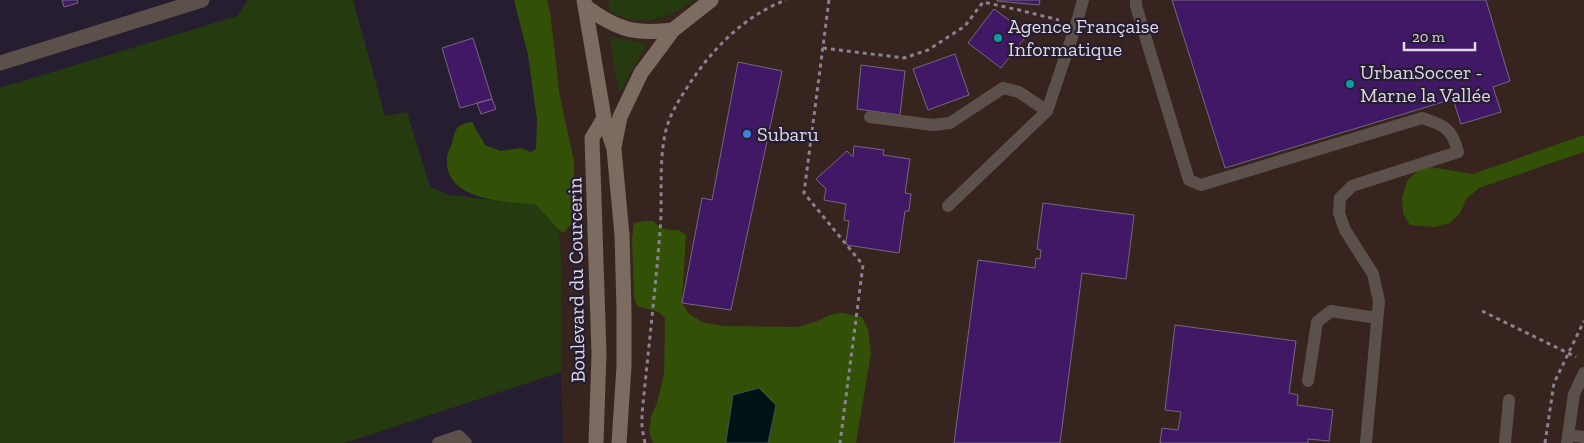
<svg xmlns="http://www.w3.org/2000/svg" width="1584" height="443" font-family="'Zilla Slab',serif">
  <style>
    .industrial { fill: #37241f }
    .green { fill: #263a0f }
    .forest { fill: #325107 }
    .water { fill: #021316; stroke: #444e55 }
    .building { fill: #411866; stroke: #726880 }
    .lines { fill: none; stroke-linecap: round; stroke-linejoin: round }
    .path { stroke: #898293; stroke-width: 3; stroke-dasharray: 4 4; stroke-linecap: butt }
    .lane { stroke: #5b514a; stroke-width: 12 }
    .street { stroke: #5b514a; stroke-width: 15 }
    .secondary { stroke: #7c6b61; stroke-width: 15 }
    .culture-dot { fill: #0f9aa8; stroke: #261d31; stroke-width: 2 }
    .shop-dot { fill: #3f7fe0; stroke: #261d31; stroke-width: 2 }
    .labels { text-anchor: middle; stroke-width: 4.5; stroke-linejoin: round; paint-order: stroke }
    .poi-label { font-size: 20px; fill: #ded9e7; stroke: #261d31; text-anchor: start }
    .street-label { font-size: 20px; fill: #ded9e7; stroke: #261d31 }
  </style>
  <rect width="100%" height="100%" fill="#261d31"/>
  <!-- industrial -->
  <path class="industrial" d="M528,0H1584V443H563L561,372V256L540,44Z"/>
  <!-- green -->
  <path class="green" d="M248,0H353L385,116L407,112L430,187L449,195L536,205L559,230L561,256V372L345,443H0V88L237,16Z
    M610,0H694C667,19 641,29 609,11L608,4Z
    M610,37L647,44L619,93L610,39Z"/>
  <!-- forest -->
  <path class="forest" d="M514,0H547L550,12L560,97L574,161V191L571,224L564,233L559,230L536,205C506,201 443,202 447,157C447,153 450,149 451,146C456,131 453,125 472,122L485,145L501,151L520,148L531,152L536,149L537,120L528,55Z
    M1584,135V152L1479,188L1466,199L1460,213L1450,223L1435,227L1410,225L1403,213L1402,198L1407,181L1418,170L1430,167L1473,174Z
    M644,221H653C661,229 668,231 679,230L686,235L682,303L688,313L702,322L723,326L797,327L815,322L830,315L842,313L862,317L868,329L871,353L856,443H768L776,405L726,441L727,443H653L649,432L651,417L657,403L664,374L665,318L659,312L637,306L634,297L632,239L634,223Z"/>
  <!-- water -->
  <path class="water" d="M759,388L776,405L768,443H727L726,441L733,395Z"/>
  <!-- building -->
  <path class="building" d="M62,0H77L78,3L64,7Z
    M997,0H1040L1039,5L997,1Z
    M1172,0H1486L1510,81L1493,87L1501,112L1461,124L1453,99L1225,168Z
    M994,9L1028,34L1001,68L968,43Z
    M473,38L492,99L460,108L442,48Z
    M955,54L969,95L928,110L913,69Z
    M738,62L782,71L731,310L682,303L702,198L712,200Z
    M861,65L905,71L900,115L857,109Z
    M492,99L496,109L481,114L477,103Z
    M854,146L884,150L883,155L910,159L905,193L911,194L909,211H905L899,253L847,245L846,242L849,221L844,220L846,204L824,200L826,189L816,179L847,151L853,157Z
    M1043,203L1134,215L1126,279L1082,273L1060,443H954L978,260L1035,268L1036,258L1040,259L1041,250L1037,249Z
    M1175,325L1296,341L1289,393L1298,395L1297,405L1333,410L1329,441L1308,439V443H1160L1162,428L1178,430L1181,412L1165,410Z"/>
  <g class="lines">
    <!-- path -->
    <path class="path" d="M829,0L804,193L863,265L840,443
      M823,48L904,58L928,50L965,26L983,2L1019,10L1059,20
      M1482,311L1576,357
      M645,443L642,428V414C648,353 655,293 660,232C663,199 658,163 666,130C670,114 679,100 688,86C712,49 744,16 786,0
      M1545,443L1554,383L1584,321"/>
    <!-- lane -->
    <path class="lane" d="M1136,0V6L1189,180L1201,185L1422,118C1444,125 1452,128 1458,152L1352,186L1340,198L1339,213L1345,230L1373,274L1379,301L1366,443
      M870,117L933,125L950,123L1003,88L1019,92L1047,111
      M948,206L1047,111L1076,25L1083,0
      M1308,381L1317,322L1331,311L1377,318
      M1568,435L1584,437
      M438,443L459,436L466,443
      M1505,443L1509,400
      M1567,443L1574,394L1584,373"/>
    <!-- street -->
    <path class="street" d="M0,63L202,0"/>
    <!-- secondary -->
    <path class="secondary" d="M584,0L604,118L614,149L622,235L624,309V366L619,443
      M585,6C616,29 634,35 673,30
      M614,147L620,117L641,73L673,30L711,0
      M596,443L599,354L592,138L604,118"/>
  </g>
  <!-- markers -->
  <g class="culture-dot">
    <circle cx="998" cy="38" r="5"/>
    <circle cx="1350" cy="84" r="5"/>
  </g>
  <circle class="shop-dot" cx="747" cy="134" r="5"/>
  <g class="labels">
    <!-- poi labels -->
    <g class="poi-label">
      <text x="1008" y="33">Agence Française<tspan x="1008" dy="23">Informatique</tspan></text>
      <text x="1360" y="79">UrbanSoccer -<tspan x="1360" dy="23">Marne la Vallée</tspan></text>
      <text x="757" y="141">Subaru</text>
    </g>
    <!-- street labels -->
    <g class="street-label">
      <text transform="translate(576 280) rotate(-91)" y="7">Boulevard du Courcerin</text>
    </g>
  </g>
  <!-- scale -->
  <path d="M1404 42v8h71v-8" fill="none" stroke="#ded9e7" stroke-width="2.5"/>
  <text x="1412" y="42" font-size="15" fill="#ded9e7" stroke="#261d31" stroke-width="4" paint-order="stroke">20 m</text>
</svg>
